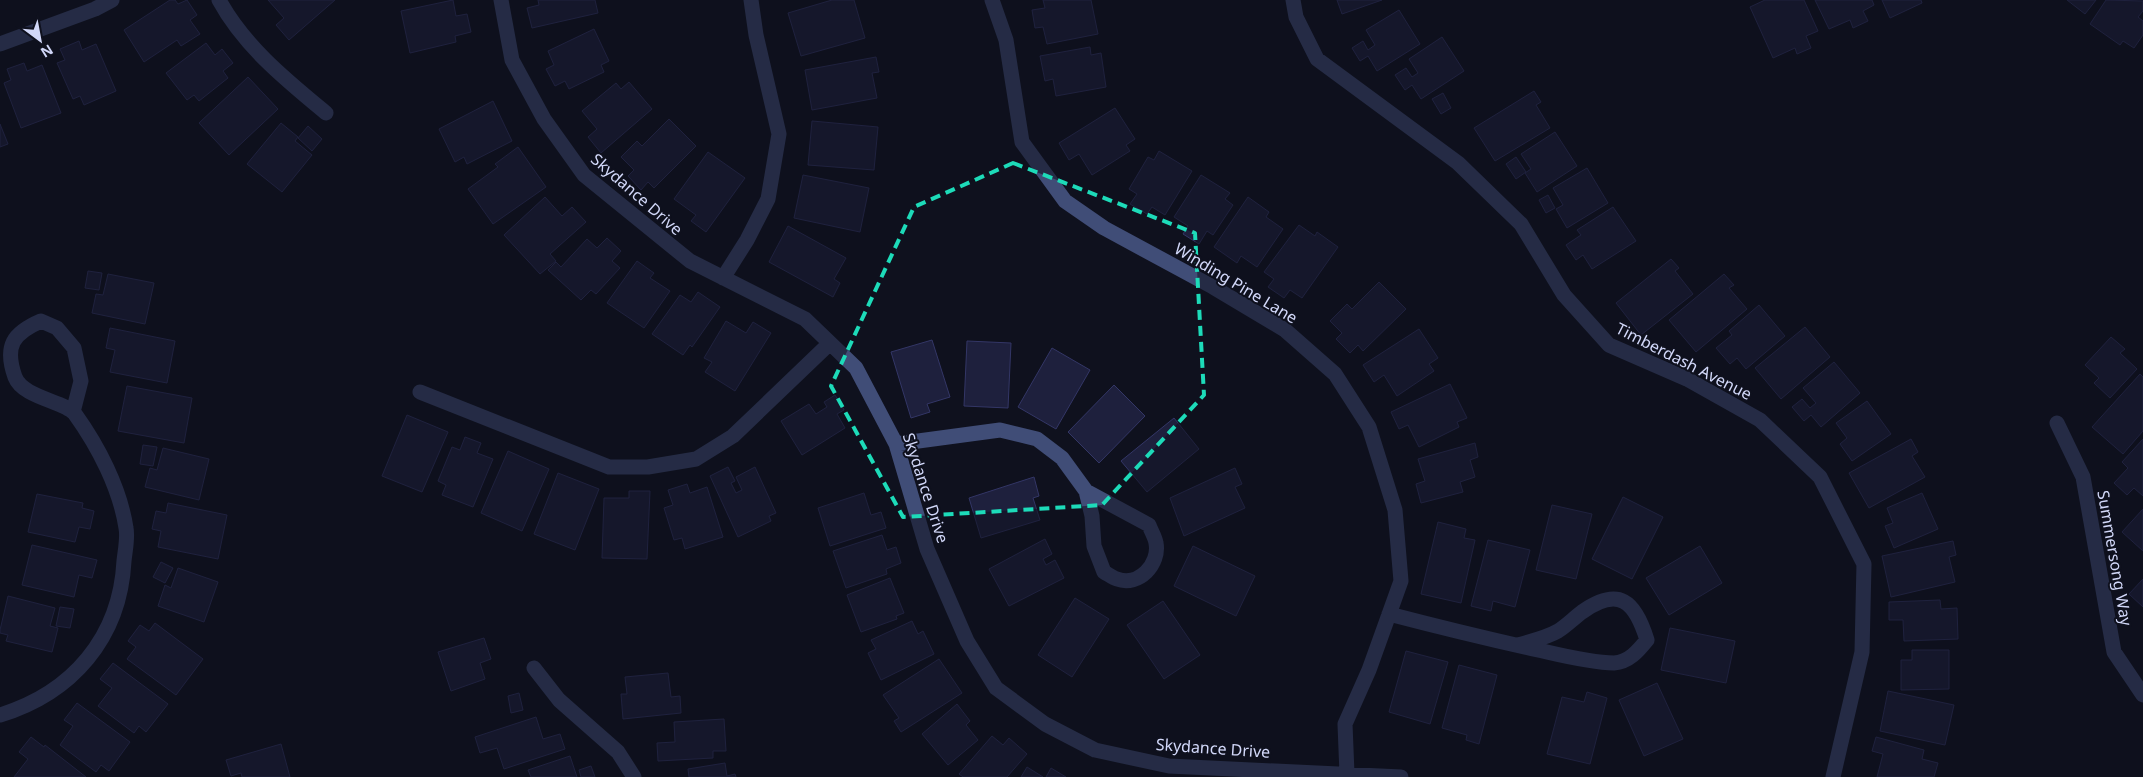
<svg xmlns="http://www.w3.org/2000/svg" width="2143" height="777" font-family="'Noto Sans',sans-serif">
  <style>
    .building { fill: #1e203d; stroke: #333666 }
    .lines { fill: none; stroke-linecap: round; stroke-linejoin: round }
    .minor { stroke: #404d77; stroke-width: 15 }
    .marked { fill: none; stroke: #1ddbb9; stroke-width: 4; stroke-dasharray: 10 6; stroke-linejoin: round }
    .labels { text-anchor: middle; stroke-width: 4; stroke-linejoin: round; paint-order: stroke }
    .street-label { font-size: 16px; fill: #d2d8f9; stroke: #0f111e }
  </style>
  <rect width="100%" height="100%" fill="#0f111e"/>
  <!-- building -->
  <path class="building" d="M170,0H175L178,4L187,0L197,15L190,20L200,34L181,46L177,40L144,62L124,30Z
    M268,0H335L289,40L276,25L284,18Z
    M453,0L456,16L467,14L471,32L455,36L456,42L410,53L401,11Z
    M538,0H595L598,13L532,28L527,8L539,5Z
    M832,0H854L865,38L801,56L788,13Z
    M1043,0H1091L1098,34L1047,44L1043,27L1035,28L1032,10L1045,8Z
    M1337,0H1382L1342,14Z
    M1765,0H1804L1818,31L1806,36L1811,48L1797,54L1795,48L1773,58L1750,7Z
    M1815,0H1872L1874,5L1863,11L1868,21L1853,28L1850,20L1829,29Z
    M1882,0H1921L1922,3L1890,18Z
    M2067,0H2096L2085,14Z
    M2106,0L2143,1V11L2138,17L2143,21V35L2134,48L2123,41L2120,45L2090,24Z
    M1399,10L1420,44L1377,71L1368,56L1360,61L1352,48L1363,41L1368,50L1375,45L1366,30Z
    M594,29L609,61L601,65L604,72L569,89L565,81L555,86L546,69L554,65L548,51Z
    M1442,37L1464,71L1421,99L1412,85L1405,90L1395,75L1406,68L1412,77L1418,73L1409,59Z
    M79,41L82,50L96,44L116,91L84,105L80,96L73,99L57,63L65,60L60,49Z
    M206,43L215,55L222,49L233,63L223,71L228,78L199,101L194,95L187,100L166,73Z
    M1090,47L1091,55L1101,53L1106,87L1056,96L1053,79L1045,81L1040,56Z
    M876,57L879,72L872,73L877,98L812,110L805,70Z
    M24,63L27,71L42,65L61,113L21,128L4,83L11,80L7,69Z
    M248,77L278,109L229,155L199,123Z
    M629,82L652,109L601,153L588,137L597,129L582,111L616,83L621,89Z
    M1534,91L1541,102L1536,105L1550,128L1495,161L1474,128Z
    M1443,93L1451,108L1441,114L1432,99Z
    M493,101L512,141L467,164L464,157L455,162L439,129Z
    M1115,108L1135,139L1126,145L1130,151L1092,175L1079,154L1069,160L1059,143Z
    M669,119L696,146L654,188L648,182L641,190L628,176L634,170L621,157L637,141L642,146Z
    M812,121L878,127L874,170L808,165Z
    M281,123L298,137L295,141L312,155L282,192L247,164Z
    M0,124L8,144L0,147Z
    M308,126L322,139L312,151L298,138Z
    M1555,132L1577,166L1537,192L1525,173L1531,169L1521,154Z
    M518,147L546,187L493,224L468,189L498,167L495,164Z
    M1159,151L1192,171L1165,215L1152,207L1147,214L1130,204L1137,194L1129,189L1148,157L1154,160Z
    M708,152L745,178L706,232L691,221L696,215L674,199Z
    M1516,157L1526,172L1516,179L1506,164Z
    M1587,168L1608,203L1567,228L1556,209L1563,205L1553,188Z
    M803,175L869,188L860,232L794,218Z
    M1201,175L1230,193L1225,199L1233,205L1213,235L1207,231L1199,244L1183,234L1188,226L1174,217Z
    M1548,195L1555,208L1546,213L1539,200Z
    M545,197L562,216L572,207L586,222L550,254L556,261L540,274L504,235Z
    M1248,197L1269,212L1266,217L1283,229L1257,267L1241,256L1237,263L1214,247Z
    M1613,207L1636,241L1592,269L1583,255L1576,260L1566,245L1581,235L1577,230Z
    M1299,225L1315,236L1317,232L1338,247L1302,298L1290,290L1284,298L1268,287L1274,279L1264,272Z
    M788,226L846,258L834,279L840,283L833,297L769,262Z
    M607,238L621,251L612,261L620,268L596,294L591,290L581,300L548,270L556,262L561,267L587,239L597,248Z
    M1671,259L1679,268L1675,271L1693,294L1641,335L1616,303Z
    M637,261L654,273L650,278L670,291L644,328L607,303Z
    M88,271L102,273L99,290L85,288Z
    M108,274L154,283L145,324L92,313L96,294L103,295Z
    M1724,274L1734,285L1729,288L1747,309L1696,352L1669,320Z
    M1379,282L1406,309L1363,351L1358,345L1350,353L1336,339L1342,333L1330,321L1347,304L1352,309Z
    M698,292L720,307L692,347L690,345L683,355L652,334L680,295L691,302Z
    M1759,305L1785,336L1746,369L1737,358L1730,364L1716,348L1732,335L1729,331Z
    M726,321L746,333L753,322L771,333L735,391L705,372L712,362L704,358Z
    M1805,327L1830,357L1781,399L1755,368Z
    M110,328L175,341L167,383L110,372L115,350L106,348Z
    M1419,329L1438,358L1429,364L1434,371L1397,396L1384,375L1374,382L1363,365Z
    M2111,337L2125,349L2120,353L2137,369L2110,398L2094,383L2099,378L2085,365Z
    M932,340L950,397L927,404L930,412L911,418L891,352Z
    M967,341L1011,343L1008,408L964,406Z
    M1052,348L1090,370L1056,429L1018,407Z
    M1834,362L1860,393L1821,427L1811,415L1804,421L1792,407L1802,399L1810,408L1816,403L1803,388Z
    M2140,374L2143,377V431L2123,454L2092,427Z
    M1450,384L1467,418L1457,422L1459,427L1419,447L1408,425L1399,429L1391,412Z
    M1114,385L1145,416L1099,463L1068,432Z
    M127,386L192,398L184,443L118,431Z
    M835,395L844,410L837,414L845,428L802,455L781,421L809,404L816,414L827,407L824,402Z
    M1867,401L1891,434L1852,461L1840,444L1847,438L1836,423Z
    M407,415L448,432L422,492L382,476Z
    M1174,418L1199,449L1147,492L1121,461Z
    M465,437L481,443L477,453L493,459L473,507L442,495L446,485L438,481L452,447L460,450Z
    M1911,439L1918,452L1912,456L1925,477L1869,508L1849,473Z
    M2143,439V496L2134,488L2127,495L2114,483L2128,468L2122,462Z
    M1475,443L1478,457L1470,460L1475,477L1460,482L1463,492L1421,503L1416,484L1425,481L1418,459Z
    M143,445L157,447L153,466L140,464Z
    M163,448L209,459L199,500L145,487L150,468L157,470Z
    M508,451L549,469L522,531L481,513Z
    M728,467L735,481L731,483L736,493L742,490L736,477L755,467L776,513L769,516L771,521L738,537L710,476Z
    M1235,468L1242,484L1235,487L1245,508L1184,536L1170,498Z
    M558,473L599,489L575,550L534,534Z
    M1034,477L1039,496L1033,498L1040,520L981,538L969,498Z
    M687,484L690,493L707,487L723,537L685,549L682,538L674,540L664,508L673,505L668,490Z
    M629,491H650L647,559L602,558L604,498H629Z
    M864,493L871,515L881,512L886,528L830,546L818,508Z
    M1922,493L1938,529L1894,548L1885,526L1893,523L1887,508Z
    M37,494L83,503L82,508L94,511L90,529L79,527L75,542L28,532Z
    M1623,497L1663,517L1632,579L1592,559Z
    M168,503L227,515L218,559L158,547L161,531L152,529L156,511L166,513Z
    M1552,505L1592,514L1576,579L1536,570Z
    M2143,509V551L2122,532Z
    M1438,522L1466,529L1464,538L1475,540L1461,603L1421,594Z
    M882,535L887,550L896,547L901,563L886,569L887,574L846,588L833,551Z
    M1045,539L1052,554L1043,559L1046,565L1055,560L1064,578L1009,606L989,569Z
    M1488,540L1530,550L1515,607L1493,601L1491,611L1471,606Z
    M1953,541L1956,555L1949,557L1955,582L1891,597L1882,556Z
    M32,545L97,560L92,578L79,575L74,597L22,585Z
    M1193,546L1255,576L1236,616L1174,586Z
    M1700,546L1722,583L1669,615L1646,578Z
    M161,562L173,568L165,583L153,577Z
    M178,568L218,582L204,622L158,606L165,585L171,588Z
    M890,578L904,613L896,616L897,619L861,632L847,595Z
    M2143,579V607L2129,594Z
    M8,596L55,608L50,626L58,628L52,652L6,641L8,635L0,633V630Z
    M1075,598L1109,619L1072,677L1038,655Z
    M1940,600L1941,609L1957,608L1958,639L1904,641L1903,620H1889V602Z
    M1163,601L1200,655L1164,679L1127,625Z
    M60,607L74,609L70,628L56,626Z
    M912,621L918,634L923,631L934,654L881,680L868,653L876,649L871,640Z
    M155,623L203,659L176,695L127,659L136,647L128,641L140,625L149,631Z
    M1670,628L1735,641L1726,683L1661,670Z
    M484,638L491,659L480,663L485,679L451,691L438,652Z
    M1912,650H1949V689L1901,690V660H1912Z
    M1406,651L1448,662L1430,724L1389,712Z
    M939,659L962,693L901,732L894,721L899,718L883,695Z
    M113,663L168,704L146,732L139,726L134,733L98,706L112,688L100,679Z
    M1459,665L1497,675L1479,744L1466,740L1467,735L1442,728Z
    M668,673L671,697L680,696L681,713L623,719L621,694H627L625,677Z
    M1657,683L1683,739L1644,756L1619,700Z
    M1888,691L1954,705L1945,745L1880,731Z
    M1587,692L1607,698L1590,764L1547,754L1562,697L1584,702Z
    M519,693L523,710L511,713L508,696Z
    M77,703L130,742L109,771L101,765L96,772L60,745L73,726L64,720Z
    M957,704L970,721L966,725L978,740L948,765L922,734Z
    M536,717L543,739L560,734L565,749L504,769L497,748L480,753L475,737Z
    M724,719L726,751H713V758L658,761L657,743L675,742L674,722Z
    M992,736L1003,745L1009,738L1027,754L1007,777H963L959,774Z
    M31,737L44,747L45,745L86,777H14L28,759L19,752Z
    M1876,737L1924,750L1922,759L1938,763L1934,777H1877L1883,754L1872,751Z
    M281,744L290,777H242L241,773L231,776L226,760Z
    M570,756L577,777H531L528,770Z
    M725,763L727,776L735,774L736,777H689L688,769Z
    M591,766L595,777H581L579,770Z
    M1027,767L1043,777H1021Z
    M1051,768L1066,777H1046Z"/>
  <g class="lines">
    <!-- minor -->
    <path class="minor" d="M219,0C244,46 286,80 326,113
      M501,0L512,60L544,119L584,175L690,261L805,319L856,368L896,444L927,549L967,641L996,688L1045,724L1095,750L1169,766L1401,777
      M992,0L1006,40L1022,142L1065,201L1104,228L1213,287L1285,330L1335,374L1369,427L1395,510L1401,581L1369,670L1345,724L1347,774
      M1293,0L1296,17L1317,59L1458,163L1521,224L1564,295L1609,345L1687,379L1760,420L1820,477L1864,564L1862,652L1833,777
      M0,44L95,9L112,0
      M723,278L747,240L768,199L779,134L756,35L751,0
      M420,392L609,467H648L696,459L733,436L830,343
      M2057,423L2083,477L2114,652L2143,695
      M896,444L1000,430L1037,439L1062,458L1086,491L1092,516L1094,546L1104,572C1108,574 1113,578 1117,579C1139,587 1160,564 1156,543C1155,537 1151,531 1149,525L1086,491
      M1389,614C1439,627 1488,639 1538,650C1560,655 1591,663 1614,663C1629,662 1638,651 1647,640C1635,601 1619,586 1582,612C1574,618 1566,626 1558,631C1546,638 1531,641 1518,645
      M534,668L559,700L618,752L634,777
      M0,715C72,693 120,638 124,561C125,551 128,538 126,528C120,488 98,446 75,414C65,401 23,398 15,377C4,346 13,333 41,321L57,328L74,348L81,381L73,412"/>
  </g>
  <!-- marked area -->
  <path d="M0 0H2143V777H0ZM1013,163L1195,233L1204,395L1102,505L903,517L831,386L914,207Z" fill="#0f111e" fill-opacity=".55" fill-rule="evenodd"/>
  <path class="marked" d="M1013,163L1195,233L1204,395L1102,505L903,517L831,386L914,207Z"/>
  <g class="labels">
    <!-- street labels -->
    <g class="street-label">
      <text transform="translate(637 194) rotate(41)" y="6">Skydance Drive</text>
      <text transform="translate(1236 283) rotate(31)" y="6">Winding Pine Lane</text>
      <text transform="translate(1684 361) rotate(27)" y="6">Timberdash Avenue</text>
      <text transform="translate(926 488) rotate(72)" y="6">Skydance Drive</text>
      <text transform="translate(2115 558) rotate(80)" y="6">Summersong Way</text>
      <text transform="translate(1213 748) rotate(4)" y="6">Skydance Drive</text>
    </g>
  </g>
  <!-- north arrow -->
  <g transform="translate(40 40) rotate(148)" stroke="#0f111e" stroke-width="4" paint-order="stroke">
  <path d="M0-4L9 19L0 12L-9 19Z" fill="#d2d8f9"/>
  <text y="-8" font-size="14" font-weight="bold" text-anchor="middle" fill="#d2d8f9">N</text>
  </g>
</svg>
